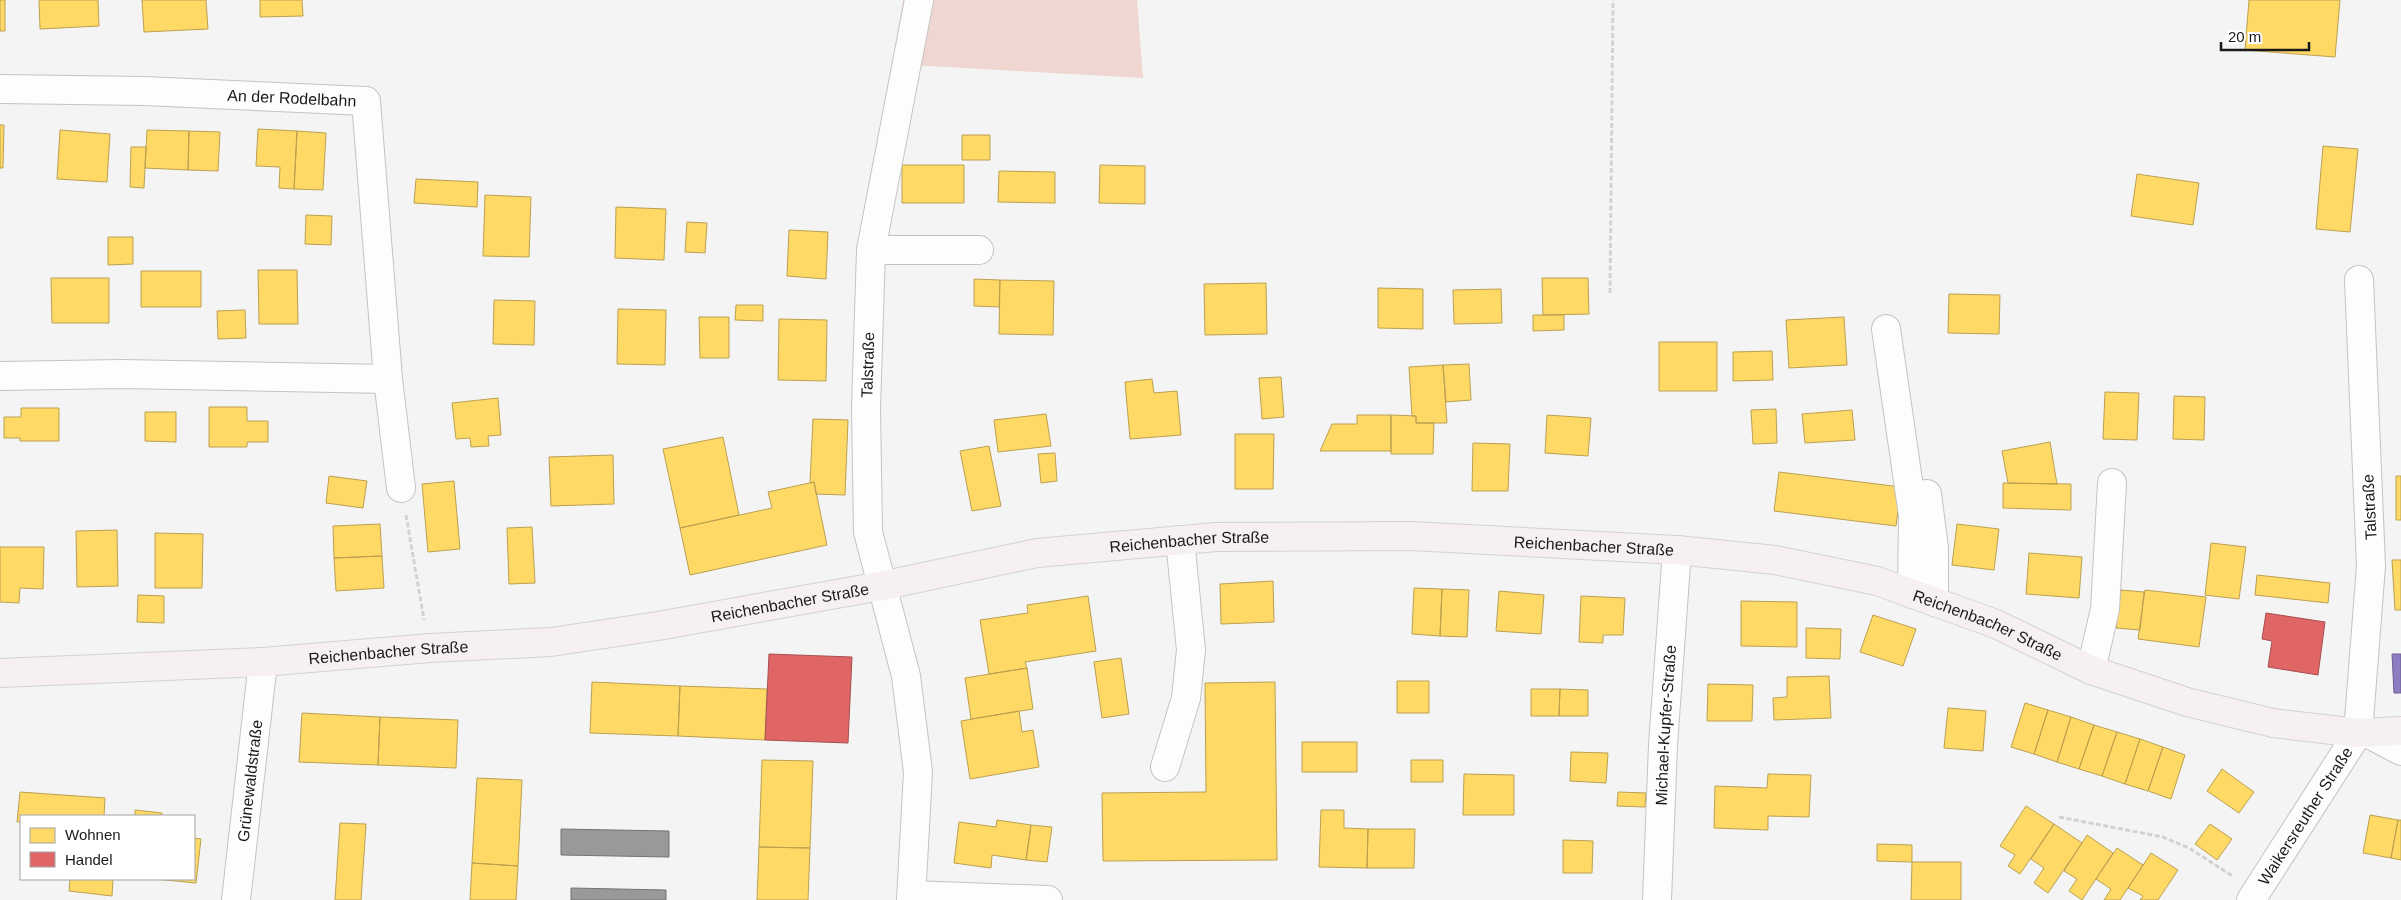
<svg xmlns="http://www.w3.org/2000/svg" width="2401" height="900" font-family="Arial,sans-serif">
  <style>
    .green { fill: #f0d6d1 }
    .homes { fill: #ffd966; stroke: #bba050 }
    .shops { fill: #e06666; stroke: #a54f50 }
    .offices { fill: #8e7cc3; stroke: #6c5f91 }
    .industry { fill: #999; stroke: #737373 }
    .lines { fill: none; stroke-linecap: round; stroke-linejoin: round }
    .minor-casing { stroke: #c4c3c4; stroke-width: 30 }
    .major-casing { stroke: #d2d2d2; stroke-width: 30 }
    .path { stroke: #d2d2d2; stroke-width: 3; stroke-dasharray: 5 2.5; stroke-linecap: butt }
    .minor { stroke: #fefdfe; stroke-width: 28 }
    .major { stroke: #f6f0f2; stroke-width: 28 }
    .labels { text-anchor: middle; stroke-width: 5; stroke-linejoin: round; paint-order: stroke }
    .street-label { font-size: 16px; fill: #1b1a1b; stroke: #fff }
  </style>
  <rect width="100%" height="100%" fill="#f5f4f5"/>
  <!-- green -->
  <path class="green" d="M903,0H1137L1143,78L893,64Z"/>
  <!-- homes -->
  <path class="homes" d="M0,0H5V31H0Z
    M39,0H98L99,26L40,29Z
    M142,0H206L208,29L144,32Z
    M260,0H302L303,16L260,17Z
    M2249,0H2340L2335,57L2245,50Z
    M0,125H4L3,168H0Z
    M258,129L297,131L294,189L279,188L280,167L256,166Z
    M60,130L110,134L107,182L57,179Z
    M147,130L189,131L188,170L145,168Z
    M189,131L220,132L218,171L188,170Z
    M297,131L326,133L323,190L294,189Z
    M962,135H990V160H962Z
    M2323,146L2358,149L2350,232L2316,229Z
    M131,147H146L144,188L130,187Z
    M902,165H964V203H902Z
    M1100,165L1145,166V204L1099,203Z
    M999,171L1055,172V203L998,202Z
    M2137,174L2199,183L2193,225L2131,216Z
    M416,179L478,182L477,207L414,203Z
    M485,195L531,197L529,257L483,256Z
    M616,207L666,209L664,260L615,258Z
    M306,215L332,216L331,245L305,244Z
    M687,222L707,223L705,253L685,252Z
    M789,230L828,232L826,279L787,276Z
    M108,237H133V264L108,265Z
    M258,270H297L298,324H259Z
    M141,271H201V307H141Z
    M51,278H109V323H52Z
    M1542,278H1588L1589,314L1543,315Z
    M974,279L1000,280L999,307L974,306Z
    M1000,280L1054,281L1053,335L999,334Z
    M1266,283L1267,334L1205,335L1204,284Z
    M1378,288L1423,289V329L1378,328Z
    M1501,289L1502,323L1454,324L1453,290Z
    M1949,294L2000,295L1999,334L1948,333Z
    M494,300L535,301L534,345L493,344Z
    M736,305H763V321L735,320Z
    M618,309L666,310L665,365L617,364Z
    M245,310L246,338L218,339L217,311Z
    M1533,315H1564V330L1533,331Z
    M699,317H729V358H700Z
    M1844,317L1847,365L1789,368L1786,320Z
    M779,319L827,320L826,381L778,380Z
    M1659,342H1717V391H1659Z
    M1772,351L1773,380L1733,381V352Z
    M1469,364L1471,400L1446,402L1443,365Z
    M1443,365L1447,423H1416V416H1412L1409,367Z
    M1281,377L1284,417L1262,419L1259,378Z
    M1152,379L1154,393L1177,391L1181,435L1130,439L1125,382Z
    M2105,392L2139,393L2137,440L2103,439Z
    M2174,396L2205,397L2204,440L2173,439Z
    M498,398L501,435L488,436L489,446L471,447L470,438L456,439L452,403Z
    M209,407H247V421H268V442H247V447H209Z
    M21,408H59V441H20V438H4V417H21Z
    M1776,409L1777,443L1753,444L1751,410Z
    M1852,410L1855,440L1805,443L1802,414Z
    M145,412H176V442L145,441Z
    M1046,414L1051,446L998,452L994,420Z
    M1357,415H1391V451H1320L1332,424H1357Z
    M1391,415L1416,416V423H1434L1433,454H1391Z
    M1547,415L1591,418L1588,456L1545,453Z
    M813,419L848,420L845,495L816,494L814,482L810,483Z
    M1235,434H1274L1273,489H1235Z
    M723,437L739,515L680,528L663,449Z
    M2050,442L2057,484L2008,483L2002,451Z
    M1473,443L1510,444L1508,491H1472Z
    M989,446L1001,506L972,511L960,451Z
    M1055,453L1057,481L1041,483L1038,454Z
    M613,455L614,504L551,506L549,457Z
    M1779,472L1901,487L1896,526L1774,511Z
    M329,476L367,481L363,508L326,503Z
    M2396,476H2401V520H2396Z
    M454,481L460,549L428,552L422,484Z
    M814,482L827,545L690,575L680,528L772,508L768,492Z
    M2003,483L2071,484V510L2003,508Z
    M380,524L382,556L334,558L333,526Z
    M1957,524L1999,529L1994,570L1952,565Z
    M532,527L535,583L509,584L507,528Z
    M117,530L118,586L77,587L76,531Z
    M155,533L203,534L202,588H155Z
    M2211,543L2246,547L2239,599L2205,595Z
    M0,547H44L43,589L20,588L19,603L0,602Z
    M2029,553L2082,557L2079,598L2026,594Z
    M382,556L384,588L336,591L334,558Z
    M2392,560H2401V610H2395Z
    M2257,575L2330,583L2328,603L2255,595Z
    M1273,581L1274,622L1221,624L1220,584Z
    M1414,588L1442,589L1440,636L1412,634Z
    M1442,589L1469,590L1467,637L1440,636Z
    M2121,590L2144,592L2140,630L2116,628Z
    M2145,590L2206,597L2199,647L2138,639Z
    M1499,591L1544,595L1541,634L1496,631Z
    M138,595L164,596V623L137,622Z
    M1088,596L1096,651L1025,662L1027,668L989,674L980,620L1028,613L1027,605Z
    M1581,596L1625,598L1623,635H1603V643L1579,642Z
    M1741,601L1797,602V647L1741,646Z
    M1873,615L1916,629L1903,666L1860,652Z
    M1806,628L1841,629L1840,659L1806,658Z
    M1121,658L1129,714L1102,718L1094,662Z
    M1027,668L1033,709L971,719L965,678Z
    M1829,676L1831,718L1774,720L1773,698L1787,697V677Z
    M1397,681H1429V713H1397Z
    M592,682L680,686L678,736L590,733Z
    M1275,682L1277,860L1103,861L1102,793L1206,792L1205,683Z
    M1708,684L1753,685L1752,721H1707Z
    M680,686L767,689L765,740L678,736Z
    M1531,689H1560L1559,716H1531Z
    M1560,689L1588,690V716H1559Z
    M2025,703L2048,710L2034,754L2011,747Z
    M1948,708L1986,711L1983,751L1944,748Z
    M2048,710L2071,717L2057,762L2034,754Z
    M1019,711L1022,732L1033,730L1039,767L970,779L961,721Z
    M302,713L380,717L378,765L299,762Z
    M380,717L458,720L456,768L378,765Z
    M2071,717L2094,725L2079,769L2057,762Z
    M2094,725L2117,732L2102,776L2079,769Z
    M2117,732L2140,739L2125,784L2102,776Z
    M2140,739L2163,747L2148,791L2125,784Z
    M1302,742H1357V772H1302Z
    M2163,747L2185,755L2171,799L2148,791Z
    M1571,752L1608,753L1606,783L1570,781Z
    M762,760L813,761L810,848L759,847Z
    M1411,760H1443V782H1411Z
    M2222,769L2254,792L2239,813L2207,791Z
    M1464,774L1514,775V815H1463Z
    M1768,774L1811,775L1809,817L1768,816V830L1714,828L1715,786L1767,788Z
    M477,778L522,780L518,866L472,863Z
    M20,792L105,798L104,816H21V822H17Z
    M1618,792L1646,793L1645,807L1617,806Z
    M2026,806L2054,824L2020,874L2008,866L2015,855L2000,846Z
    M135,810L162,813V816H135Z
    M1321,810H1344V828L1368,829L1367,868L1319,867Z
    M2370,815L2398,820L2391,858L2363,853Z
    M997,820L1031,825L1026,860L992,855L991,868L954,863L959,822L996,827Z
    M2398,820H2401V860L2391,858Z
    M340,823L366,824L361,900H335Z
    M2054,824L2082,843L2048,893L2034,883L2044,868L2031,859Z
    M2210,824L2232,839L2217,860L2195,844Z
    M1031,825L1052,827L1047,862L1026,860Z
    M1368,829H1415L1414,868H1367Z
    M2087,835L2113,853L2082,900L2069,891L2077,879L2064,871Z
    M194,838L201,839L196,883L155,879H194Z
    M1563,840L1593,841L1592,873H1563Z
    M1877,844L1912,845V862L1877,861Z
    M759,847L810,848L808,900H757Z
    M2117,848L2143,865L2120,900H2104L2111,889L2096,879Z
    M2151,853L2178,870L2158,900H2140L2143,896L2128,888Z
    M1912,862H1961V900H1911Z
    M472,863L518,866L516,900H470Z
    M70,879H113L112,896L69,891Z"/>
  <!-- shops -->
  <path class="shops" d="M2266,613L2325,622L2318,675L2268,667L2272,641L2262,639Z
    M769,654L852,657L848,743L765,740Z"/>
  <!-- offices -->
  <path class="offices" d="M2392,654H2401V693H2394Z"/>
  <!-- industry -->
  <path class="industry" d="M561,829L669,831V857L561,855Z
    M571,888L666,890V900H571Z"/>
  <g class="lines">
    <defs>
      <g id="minor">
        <path id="s1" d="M0,89L144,91L366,101L388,379L401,488"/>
        <path d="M871,250L919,0"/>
        <path d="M1886,329L1913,515L1912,594"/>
        <path d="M0,376L121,374L388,379"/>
        <path d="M1927,494L1934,548V602"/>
        <path d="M2091,670L2105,609L2112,483"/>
        <path d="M2367,733L2401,751"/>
        <path d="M1165,767L1186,698L1191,650L1180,540"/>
        <path d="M912,895L1048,900"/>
        <path id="s2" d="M236,900L263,662"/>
        <path id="s3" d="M911,900L918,772L906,676L868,532L866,408L871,250H979"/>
        <path id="s4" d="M1657,900L1663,745L1677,550"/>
        <path id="s5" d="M2251,900L2358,733L2371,566L2359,280"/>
      </g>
      <g id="major">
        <path id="s6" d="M0,673L263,662L430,648L551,642L658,626L881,586L1037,553L1216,537L1411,536L1677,550L1775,560L1877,581L1996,624L2091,670L2187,702L2273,723L2358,733L2401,731"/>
      </g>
    </defs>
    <!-- minor casing -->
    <use href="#minor" class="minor-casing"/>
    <!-- major casing -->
    <use href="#major" class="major-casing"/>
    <!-- path -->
    <path class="path" d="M1610,293L1613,0
      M406,515L424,620
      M2059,817L2163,837L2189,848L2234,877"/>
    <!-- minor -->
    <use href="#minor" class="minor"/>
    <!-- major -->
    <use href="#major" class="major"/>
  </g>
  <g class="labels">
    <!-- street labels -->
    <g class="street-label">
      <text dy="6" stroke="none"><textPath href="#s1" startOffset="292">An der Rodelbahn</textPath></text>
      <text dy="6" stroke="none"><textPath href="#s3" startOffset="541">Talstraße</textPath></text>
      <text transform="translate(2369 507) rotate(-93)" y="6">Talstraße</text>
      <text dy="6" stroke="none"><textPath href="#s6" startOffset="1199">Reichenbacher Straße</textPath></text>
      <text dy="6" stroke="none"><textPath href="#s6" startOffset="1604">Reichenbacher Straße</textPath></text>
      <text dy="6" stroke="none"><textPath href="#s6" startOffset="794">Reichenbacher Straße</textPath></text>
      <text dy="6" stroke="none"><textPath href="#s6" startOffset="2009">Reichenbacher Straße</textPath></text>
      <text dy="6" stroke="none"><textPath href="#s6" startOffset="389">Reichenbacher Straße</textPath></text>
      <text dy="6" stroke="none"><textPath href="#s4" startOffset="175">Michael-Kupfer-Straße</textPath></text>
      <text dy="6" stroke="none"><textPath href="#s2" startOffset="120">Grünewaldstraße</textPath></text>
      <text dy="6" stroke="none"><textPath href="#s5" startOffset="100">Waikersreuther Straße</textPath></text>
    </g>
  </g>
  <!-- legend -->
  <rect x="20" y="815" width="175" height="65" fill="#ffffff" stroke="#a4a3a4"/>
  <rect x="30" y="828" width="25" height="15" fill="#ffd966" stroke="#a4a3a4"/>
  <text x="65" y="840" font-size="15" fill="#1b1a1b">Wohnen</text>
  <rect x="30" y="852" width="25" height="15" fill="#e06666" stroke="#a4a3a4"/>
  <text x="65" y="865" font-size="15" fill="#1b1a1b">Handel</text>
  <!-- scale -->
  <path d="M2221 42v8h88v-8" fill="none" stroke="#1b1a1b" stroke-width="2.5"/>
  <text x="2228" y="42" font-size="15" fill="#1b1a1b" stroke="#ffffff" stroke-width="4" paint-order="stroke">20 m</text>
</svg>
